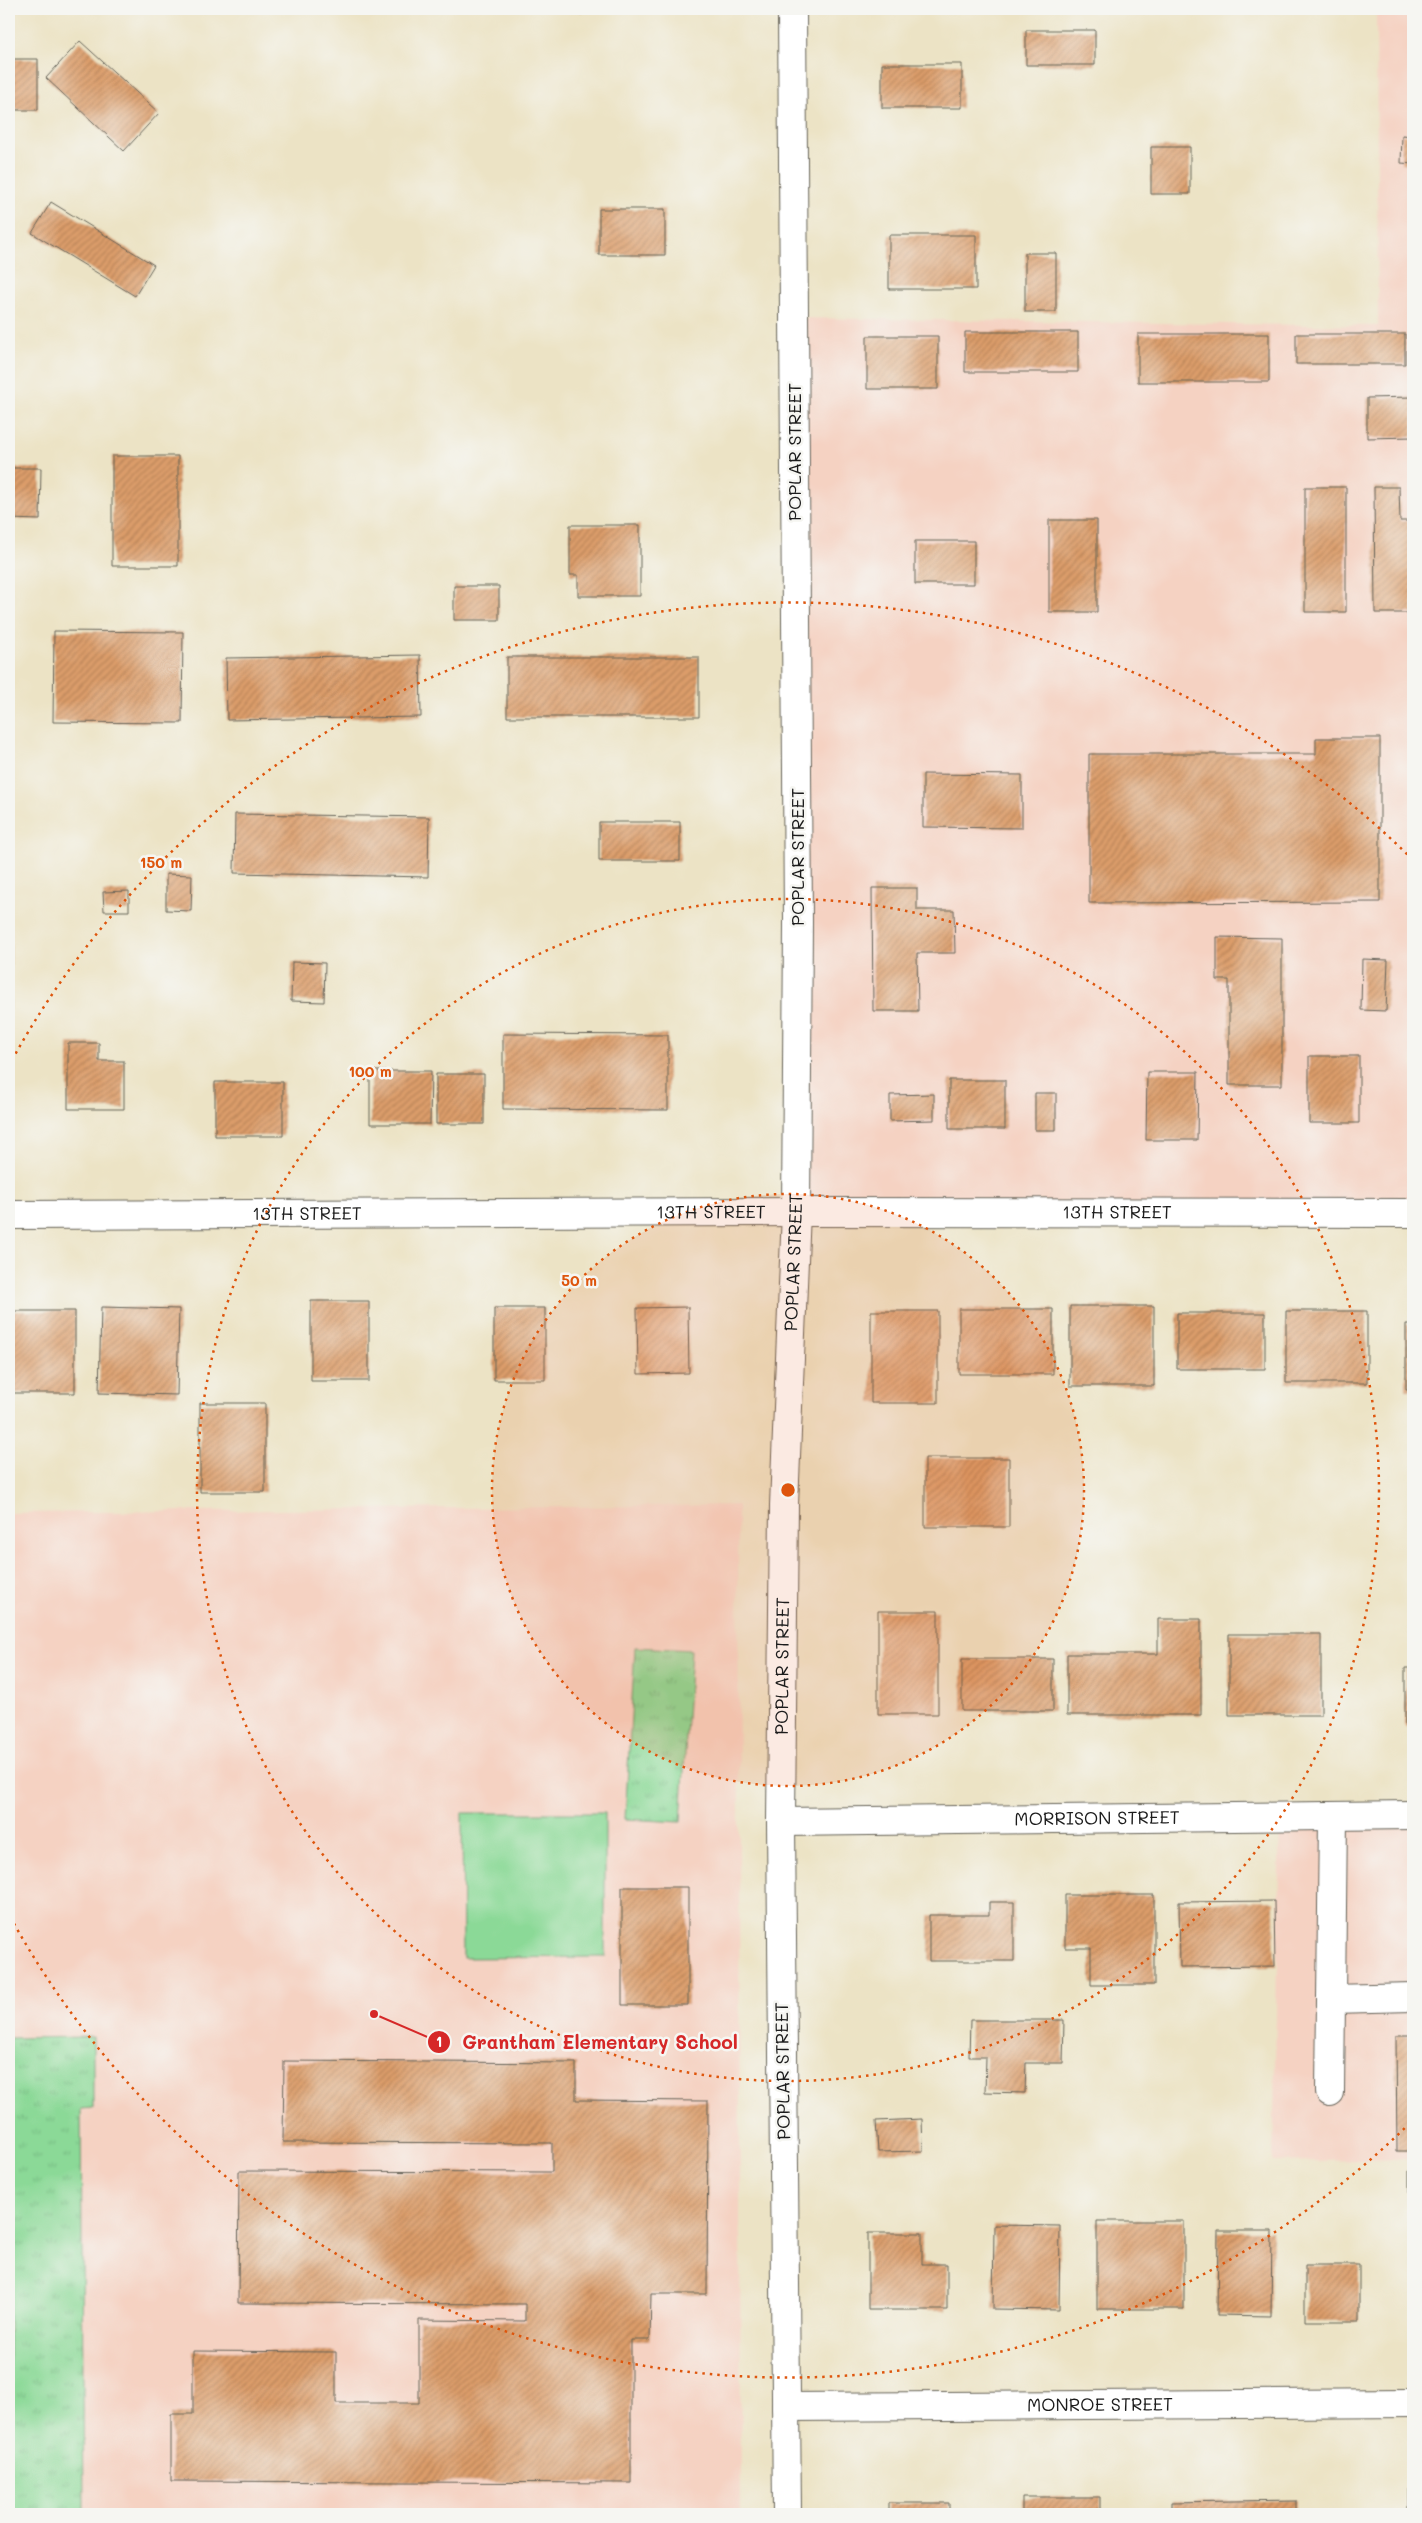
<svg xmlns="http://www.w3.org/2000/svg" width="1422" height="2523" font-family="Mali,sans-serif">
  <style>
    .built { fill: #f5d2c2 }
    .park { fill: url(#park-tufts); stroke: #547a5a }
    .garden { fill: #8bd997; stroke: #547a5a }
    .building { fill: url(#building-hatch) }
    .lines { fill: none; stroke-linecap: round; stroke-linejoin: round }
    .minor-casing { stroke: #656257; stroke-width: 30 }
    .major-casing { stroke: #656257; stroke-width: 30 }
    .minor { stroke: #fff; stroke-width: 28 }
    .major { stroke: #fff; stroke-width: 28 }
    .ring { fill: none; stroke: #de560d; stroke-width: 2.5; stroke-dasharray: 2.5 5 }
    .labels { text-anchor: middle; stroke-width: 5; stroke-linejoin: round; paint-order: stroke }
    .street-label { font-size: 18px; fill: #1c1c1c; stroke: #f6f6f2 }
    .centre { fill: #de560d; stroke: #f6f6f2; stroke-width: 2.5 }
    .ring-label { font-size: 15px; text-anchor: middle; font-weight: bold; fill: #de560d; stroke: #f6f6f2; stroke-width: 5; stroke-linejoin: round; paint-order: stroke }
    .leader { fill: none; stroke: #d62828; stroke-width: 2 }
    .callout-dot { fill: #d62828; stroke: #f6f6f2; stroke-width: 2 }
    .mark-label { font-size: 15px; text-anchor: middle; font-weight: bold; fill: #fff }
    .callout-label { font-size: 19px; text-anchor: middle; font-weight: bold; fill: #d62828; stroke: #f6f6f2; stroke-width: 5; stroke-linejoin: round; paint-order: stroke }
  </style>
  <defs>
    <pattern id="park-tufts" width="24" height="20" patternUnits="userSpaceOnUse" patternTransform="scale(1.25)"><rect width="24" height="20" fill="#8bd997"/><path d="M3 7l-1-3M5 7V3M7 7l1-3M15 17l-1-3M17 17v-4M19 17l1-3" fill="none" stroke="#77ba82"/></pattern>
    <pattern id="building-hatch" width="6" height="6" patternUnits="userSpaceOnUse" patternTransform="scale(1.25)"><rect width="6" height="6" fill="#dc9d6a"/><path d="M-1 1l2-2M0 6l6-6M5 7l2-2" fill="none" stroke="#b27f56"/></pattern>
  </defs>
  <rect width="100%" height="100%" fill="#f6f6f2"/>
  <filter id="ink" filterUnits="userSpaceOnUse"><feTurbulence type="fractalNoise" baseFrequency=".02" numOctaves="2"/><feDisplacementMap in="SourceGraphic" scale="10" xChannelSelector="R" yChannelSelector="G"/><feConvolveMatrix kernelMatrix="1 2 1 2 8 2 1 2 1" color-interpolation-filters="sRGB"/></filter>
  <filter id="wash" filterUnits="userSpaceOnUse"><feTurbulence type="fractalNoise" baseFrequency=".0096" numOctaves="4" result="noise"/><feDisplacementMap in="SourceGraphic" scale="20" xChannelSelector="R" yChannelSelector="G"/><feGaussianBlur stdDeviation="1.12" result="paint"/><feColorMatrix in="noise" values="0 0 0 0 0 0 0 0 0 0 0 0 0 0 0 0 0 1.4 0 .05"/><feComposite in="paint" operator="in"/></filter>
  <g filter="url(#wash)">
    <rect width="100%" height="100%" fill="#ece3c5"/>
    <!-- built -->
    <path class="built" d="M1376,9H1413V1213L796,1212L794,318L1378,326Z
      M738,1505L741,2514H9V1513Z
      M1413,1815V2159L1273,2162L1280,1817Z"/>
    <!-- park -->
    <path class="park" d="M635,1647L691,1650L681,1822L625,1819Z
      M93,2037V2108L81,2109L84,2514H9V2038Z"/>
    <!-- garden -->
    <path class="garden" d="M462,1813H605V1957L463,1958Z"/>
    <g id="blocks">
      <!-- building -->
      <path class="building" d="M579,9H610V12H579Z
        M1026,30H1095V65H1026Z
        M80,41L159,113L124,151L46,78Z
        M9,59H38V110H9Z
        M882,64H962V108H882Z
        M1402,135L1413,136V164L1401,163Z
        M1151,147H1190V194H1151Z
        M51,202L154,265L135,296L32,233Z
        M599,209H665V255H599Z
        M889,235H976V289H889Z
        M1025,253H1056V312H1025Z
        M965,332H1078V372H965Z
        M1138,334H1269V382H1138Z
        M1296,334H1405V364H1296Z
        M867,336H938V389H867Z
        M1413,397V437L1367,438V398Z
        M112,456H178V566H112Z
        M9,468H41L40,520L9,519Z
        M1305,487H1346V612H1305Z
        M1374,487H1399L1400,521H1413V613H1375Z
        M1049,520H1097V612H1049Z
        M570,525H640V596H578V575H570Z
        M915,541H974V584H915Z
        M454,586H499V620H454Z
        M54,631L183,632L182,723L53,722Z
        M420,655L421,717L227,720L226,658Z
        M507,657H699V717H507Z
        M1316,738H1380V902L1089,903V754H1316Z
        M923,774L1022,775V828L923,827Z
        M235,814L429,817L428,877L234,873Z
        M599,822H680V861H599Z
        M166,874L192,875L191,911L166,910Z
        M872,888H917V910H954L955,953H917L918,1011H873Z
        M129,891V911H104L103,892Z
        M9,935H11V1009H9Z
        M1217,937L1282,938V1085H1229V980H1217Z
        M1362,959L1388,960L1386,1011L1361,1010Z
        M292,962L325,963L324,1002L291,1001Z
        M503,1034L668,1035V1110L503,1109Z
        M68,1043H99V1061H124V1109H68Z
        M1309,1056H1359V1123H1309Z
        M370,1071H431L430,1124H370Z
        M1147,1072H1198L1197,1140H1146Z
        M436,1074H484V1124H436Z
        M949,1080H1005V1129H949Z
        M215,1082H283V1136H215Z
        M1035,1093H1056V1130H1035Z
        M934,1094V1120L890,1121V1095Z
        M311,1301H369V1381H311Z
        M1070,1306H1154V1386H1070Z
        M101,1307L179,1309L177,1395L99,1393Z
        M688,1307L689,1373L638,1374L637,1308Z
        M494,1308H545V1380H494Z
        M959,1309H1053V1374H959Z
        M9,1311H75V1393H9Z
        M871,1311H938V1403H871Z
        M1286,1311H1367V1383H1286Z
        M1177,1313H1265V1369H1177Z
        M1406,1324H1413V1390H1406Z
        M200,1403H265V1492H200Z
        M925,1458H1009V1527H925Z
        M878,1611H938V1714H878Z
        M1158,1619H1201V1715H1067V1654H1158Z
        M1229,1634H1321V1715H1229Z
        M962,1659H1053V1711H962Z
        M1405,1668H1413V1727H1405Z
        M622,1887H688V2005H622Z
        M1065,1895H1154V1985H1091V1948H1065Z
        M1274,1901L1275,1966L1180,1967L1179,1902Z
        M989,1902H1014V1961H929V1915H989Z
        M970,2020H1064L1063,2063H1026L1025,2093L985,2092L986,2057H969Z
        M1396,2036H1413V2151H1397Z
        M284,2061L576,2063V2100L708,2101L707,2294H651L650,2340H631V2483L171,2481V2414H193V2351L336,2352V2403H419V2320L525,2321V2304L238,2303L239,2171L552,2172V2143L283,2142Z
        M922,2119L923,2151L878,2152L876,2121Z
        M1409,2171H1413V2215H1409Z
        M1097,2221H1184V2309H1097Z
        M994,2225L1060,2226L1059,2310L993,2309Z
        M1218,2231H1272L1271,2316L1217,2315Z
        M868,2233H922V2264H947V2310H868Z
        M1305,2265H1359V2321H1305Z
        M1409,2485H1413V2514H1409Z
        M1022,2497H1100V2514H1022Z
        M1296,2500V2514H1171V2502Z
        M888,2503H949V2514H888Z"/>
    </g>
  </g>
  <g filter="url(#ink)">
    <use href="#blocks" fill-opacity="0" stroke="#656257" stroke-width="1"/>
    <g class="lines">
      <defs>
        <g id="minor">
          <path id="s1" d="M781,1822L1413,1815"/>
          <path d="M1331,1999L1413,1997"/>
          <path d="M1330,2092L1333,1816"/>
          <path id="s2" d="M786,2407L1413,2403"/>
          <path id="s3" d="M787,2514L781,1822L784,1505L796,1212L798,923L792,9"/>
        </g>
        <g id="major">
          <path id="s4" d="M9,1215L796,1212L1413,1213"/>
        </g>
      </defs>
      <!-- minor casing -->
      <use href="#minor" class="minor-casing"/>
      <!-- major casing -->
      <use href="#major" class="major-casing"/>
      <!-- minor -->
      <use href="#minor" class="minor"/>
      <!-- major -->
      <use href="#major" class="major"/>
    </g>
  </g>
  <!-- distance rings -->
  <circle cx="788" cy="1490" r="296" fill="#de560d" fill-opacity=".12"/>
  <g class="ring">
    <circle cx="788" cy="1490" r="296"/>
    <circle cx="788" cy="1490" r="591"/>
    <path d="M1410 2123A887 887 0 0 1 12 1920M12 1060A887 887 0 0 1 1410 857"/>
  </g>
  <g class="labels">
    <!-- street labels -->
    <g class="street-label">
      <text transform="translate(795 452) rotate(-90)" y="6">POPLAR STREET</text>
      <text transform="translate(798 857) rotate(-90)" y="6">POPLAR STREET</text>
      <text dy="6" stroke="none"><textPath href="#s4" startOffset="702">13TH STREET</textPath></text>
      <text dy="6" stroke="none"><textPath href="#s4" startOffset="1108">13TH STREET</textPath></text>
      <text dy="6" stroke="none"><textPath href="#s4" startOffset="298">13TH STREET</textPath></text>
      <text dy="6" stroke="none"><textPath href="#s3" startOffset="1252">POPLAR STREET</textPath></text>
      <text dy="6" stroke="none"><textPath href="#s3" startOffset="848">POPLAR STREET</textPath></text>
      <text dy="6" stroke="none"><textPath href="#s1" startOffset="316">MORRISON STREET</textPath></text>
      <text transform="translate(783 2071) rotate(-91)" y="6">POPLAR STREET</text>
      <text dy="6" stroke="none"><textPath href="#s2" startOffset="314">MONROE STREET</textPath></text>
    </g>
  </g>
  <circle cx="788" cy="1490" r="8" class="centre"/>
  <g class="ring-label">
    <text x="161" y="868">150 m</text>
    <text x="370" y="1077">100 m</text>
    <text x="579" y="1286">50 m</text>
  </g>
  <!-- callouts -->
  <path class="leader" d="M374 2014L439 2042"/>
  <g class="callout-dot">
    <circle cx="374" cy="2014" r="5"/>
    <circle cx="439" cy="2042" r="12"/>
  </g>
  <g class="mark-label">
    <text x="439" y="2047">1</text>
  </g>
  <g class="callout-label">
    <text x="600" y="2049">Grantham Elementary School</text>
  </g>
  <!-- margin -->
  <rect width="1422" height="2523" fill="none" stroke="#f6f6f2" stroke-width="30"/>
</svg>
